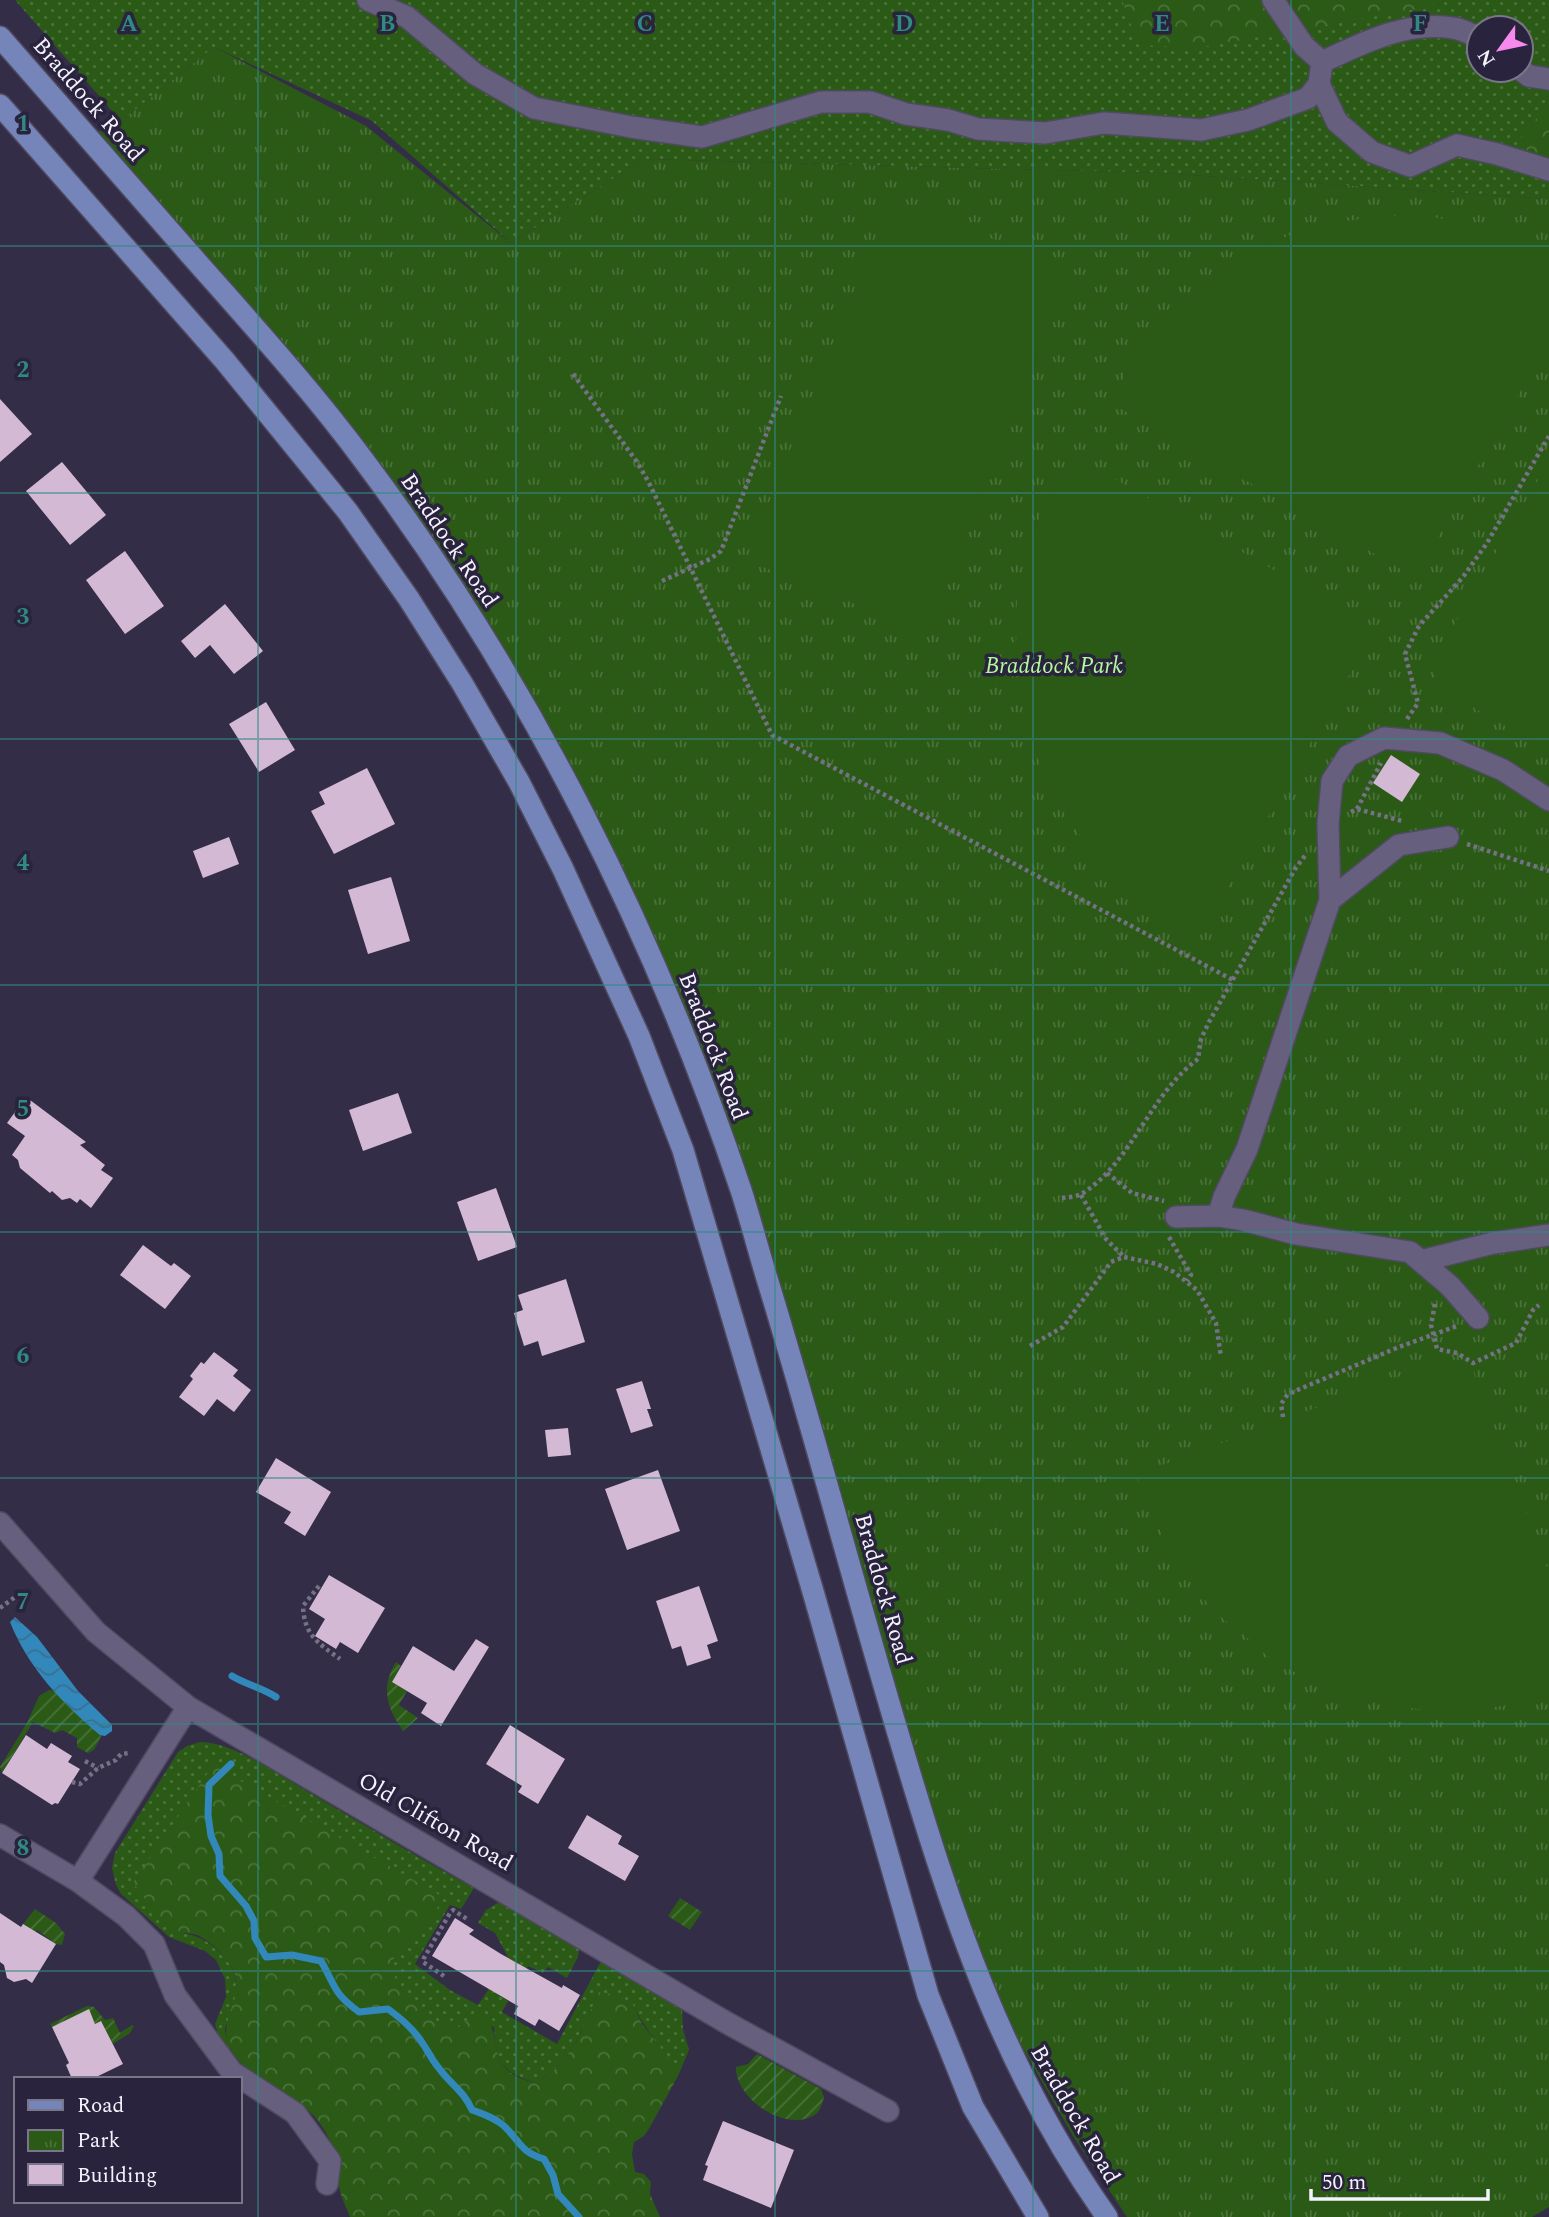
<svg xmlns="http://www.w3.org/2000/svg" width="1549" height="2217" font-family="Spectral,serif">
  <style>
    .grass { fill: url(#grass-dots); fill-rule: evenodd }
    .forest { fill: url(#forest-crowns) }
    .park { fill: url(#park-tufts) }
    .garden { fill: url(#garden-furrows) }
    .pitch { fill: #2b5a17 }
    .water { fill: url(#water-waves) }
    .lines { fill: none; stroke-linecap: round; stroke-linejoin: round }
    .stream { stroke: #3288ba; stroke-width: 7 }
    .building { fill: #d4b9d4 }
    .minor-casing { stroke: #4f4a60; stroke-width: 24 }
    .major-casing { stroke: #4f4a60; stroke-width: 24 }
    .path { stroke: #757186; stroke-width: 4.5; stroke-dasharray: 3.5 3.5; stroke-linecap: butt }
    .minor { stroke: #66607e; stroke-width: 21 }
    .major { stroke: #7685b9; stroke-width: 21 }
    .grid { fill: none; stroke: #318983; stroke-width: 2; stroke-opacity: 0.55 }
    .labels { text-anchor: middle; stroke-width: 7; stroke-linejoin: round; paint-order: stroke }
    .street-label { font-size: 23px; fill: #f4f3fd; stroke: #29233d }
    .park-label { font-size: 23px; font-style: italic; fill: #b4f99c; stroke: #29233d }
    .grid-label { font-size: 23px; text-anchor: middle; font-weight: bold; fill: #318983; stroke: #29233d; stroke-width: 7; stroke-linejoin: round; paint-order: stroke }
  </style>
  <defs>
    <pattern id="grass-dots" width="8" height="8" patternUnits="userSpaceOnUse" patternTransform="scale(1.75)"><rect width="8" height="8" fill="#2b5a17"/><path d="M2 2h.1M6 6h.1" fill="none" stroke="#4a723a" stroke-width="1.8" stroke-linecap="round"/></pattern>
    <pattern id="forest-crowns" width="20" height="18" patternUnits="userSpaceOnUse" patternTransform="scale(1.75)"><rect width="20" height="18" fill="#2b5a17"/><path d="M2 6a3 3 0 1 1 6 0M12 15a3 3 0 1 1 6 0" fill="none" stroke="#4a723a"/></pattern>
    <pattern id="park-tufts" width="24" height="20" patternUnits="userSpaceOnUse" patternTransform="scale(1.75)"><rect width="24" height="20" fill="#2b5a17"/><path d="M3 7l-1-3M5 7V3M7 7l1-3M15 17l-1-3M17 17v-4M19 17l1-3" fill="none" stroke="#4a723a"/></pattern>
    <pattern id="garden-furrows" width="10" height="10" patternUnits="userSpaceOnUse" patternTransform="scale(1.75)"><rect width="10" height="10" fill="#2b5a17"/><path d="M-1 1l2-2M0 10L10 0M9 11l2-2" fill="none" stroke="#4a723a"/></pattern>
    <pattern id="water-waves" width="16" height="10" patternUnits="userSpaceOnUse" patternTransform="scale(1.75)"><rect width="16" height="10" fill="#3288ba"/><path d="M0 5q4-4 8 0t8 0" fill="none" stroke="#3b6f8e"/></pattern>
  </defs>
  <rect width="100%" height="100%" fill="#332d48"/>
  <!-- grass -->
  <path class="grass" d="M15,0H1549V199L1160,173L644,159L511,243L372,121L214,47L121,121ZM1479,28H1521V70H1479Z
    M200,1742C233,1741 285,1779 315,1796C368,1827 420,1859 474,1888L461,1909L450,1905L415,1964L450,1990L478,2005L509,1959L495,1933L478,1923L486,1910L499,1902L579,1948L578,1957L567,1978L548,1967L543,1973L528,1966L502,2012L557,2044L601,1961L682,2009L683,2029L689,2050L678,2076C665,2050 645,2031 633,2005L599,1992C584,2026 570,2065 536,2083C502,2072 496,2063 494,2027L469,2020C462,2024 456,2027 448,2027C427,2025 385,1981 393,1959C399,1945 417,1934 427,1924L182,1933C197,1935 208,1941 219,1951C239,1969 240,1992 231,2015C230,2020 225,2025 225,2030C225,2034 228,2042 229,2046C237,2067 262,2080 276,2097L223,2051L215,2024L226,1997L225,1979L216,1960L205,1951L169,1937L121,1894L116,1885L112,1868L115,1853L178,1752L187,1746Z"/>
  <!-- forest -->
  <path class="forest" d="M1122,0H1446L1422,8L1197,48L1138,45Z
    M1549,108V163L1529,155L1520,133Z
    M213,1765L443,1897C438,1906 433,1918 426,1925C416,1937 397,1946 393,1961C387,1984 431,2030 455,2026C464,2025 470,2018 476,2011C506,2027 485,2057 514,2075C520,2079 529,2081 536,2083C570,2065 584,2026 599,1992L616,1995L633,2005L642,2024L669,2058L678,2076L650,2127L644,2136L634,2142L632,2154L635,2172L644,2174L651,2182L650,2194L660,2217H350C346,2207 341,2197 339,2187C336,2179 337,2169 336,2161C333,2144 324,2126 312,2114C287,2089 248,2081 230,2048C213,2017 258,1993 222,1954C216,1947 206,1939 197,1935C192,1933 186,1934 181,1932C161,1922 146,1900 133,1883Z"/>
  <!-- park -->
  <path class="park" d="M214,47L366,126L511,243L644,159L1160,173L1549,199V2207L1532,2217H1127L1073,2136L968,1952L695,1065L540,731L439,566L273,348L87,137L121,121Z"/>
  <!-- garden -->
  <path class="garden" d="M396,1662L401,1666L392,1682L407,1691L399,1705L418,1718L403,1731C387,1708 380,1688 396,1662Z
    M49,1690L66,1692L105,1729L94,1750L88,1753L77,1747V1738L62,1730L55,1733L33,1722L2,1773L0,1767L27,1723L39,1696Z
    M680,1898L702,1912L690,1930L668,1916Z
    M35,1909L56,1923L65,1934L62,1945L56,1944L37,1930L35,1932L23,1924Z
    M87,2006L94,2007L105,2020L113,2018L120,2033L132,2025L134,2026L130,2033L113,2044L101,2021L95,2024L89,2010L52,2027L50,2024Z
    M757,2054L821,2089L824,2097C822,2104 820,2113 813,2116C784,2132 735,2098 736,2067L748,2064Z"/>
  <!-- pitch -->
  <path class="pitch" d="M891,198L1072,271L927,633L746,560Z
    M1414,214C1461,222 1507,229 1549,251V341L1424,561L1401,569L1109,402C1122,381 1135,358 1150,339C1188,292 1258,240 1318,226C1349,219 1382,217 1414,214Z
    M1073,455L1361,620L1367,644L1201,934L1155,907L1119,879L1089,848L1059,805L1037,757L1024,707L1016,650L1017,591L1033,536L1050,491Z
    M1549,461V751L1439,688L1432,663Z
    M1449,1358L1472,1368L1549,1573V1694C1457,1725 1361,1711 1278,1663C1264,1655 1252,1642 1241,1632C1231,1625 1220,1617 1212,1608C1177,1569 1155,1523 1136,1475Z"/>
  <!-- water -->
  <path class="water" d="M15,1617L37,1637L78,1691L112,1725V1731L105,1736L100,1735C63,1704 28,1668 10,1622Z"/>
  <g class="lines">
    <!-- stream -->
    <path class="stream" d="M232,1676C247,1685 263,1688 276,1697
      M231,1764L209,1785L208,1815L211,1836L219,1854L220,1876L246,1906L254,1921L255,1938L266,1957L292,1955L321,1961C336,1987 333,1993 359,2012L388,2009C402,2019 414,2029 423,2044C428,2051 432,2060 438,2067C450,2084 464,2091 472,2110C483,2114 495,2118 504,2126C520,2141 520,2152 544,2159L553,2175L558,2194L579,2217"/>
  </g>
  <!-- building -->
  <path class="building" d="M0,399L32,434L0,462Z
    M62,462L106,515L70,545L26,491Z
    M125,551L164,606L125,634L86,580Z
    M225,604L263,651L234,674L210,645L195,658L181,641Z
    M266,702L295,750L259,772L229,724Z
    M1391,755L1420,774L1402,802L1373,783Z
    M367,768L395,824L334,854L311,811L325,804L319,792Z
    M229,837L239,864L203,878L193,851Z
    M391,877L410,941L368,954L348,890Z
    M398,1093L412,1133L363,1151L349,1110Z
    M26,1097L86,1142L80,1145L105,1165L101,1170L113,1178L91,1208L80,1199L77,1203L70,1198L62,1200L52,1191L50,1193L20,1168L18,1160L12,1155L25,1136L7,1123Z
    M496,1188L517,1247L478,1261L457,1202Z
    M143,1245L171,1266L174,1263L191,1276L165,1309L120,1275Z
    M566,1279L585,1342L542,1356L538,1341L524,1346L514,1313L523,1310L518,1295Z
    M214,1352L238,1370L233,1376L251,1390L234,1412L217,1399L204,1416L179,1397L193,1379L190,1376L201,1362L204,1364Z
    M642,1381L651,1409H647L653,1426L631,1433L616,1389Z
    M568,1428L571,1455L548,1457L545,1430Z
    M276,1458L331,1492L305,1536L284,1523L291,1512L256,1492Z
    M658,1470L680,1531L627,1550L605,1489Z
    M329,1575L385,1608L358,1653L340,1642L336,1649L315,1636L325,1619L309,1609Z
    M699,1586L718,1641L707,1645L711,1658L687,1666L681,1646L672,1649L656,1601Z
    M476,1639L489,1647L441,1726L421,1713L427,1703L392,1682L413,1646L454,1671Z
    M510,1725L565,1759L538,1804L518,1792L522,1786L486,1764Z
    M26,1735L47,1749L51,1743L72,1756L68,1762L80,1769L58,1804L55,1803L52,1805L2,1773Z
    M587,1815L622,1836L618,1844L639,1856L625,1881L568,1848Z
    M0,1913L21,1927L23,1924L56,1944L32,1983L26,1979L14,1982L7,1978L4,1965L0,1962Z
    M455,1918L474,1930L469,1934L501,1954L562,1988L563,1985L580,1995L559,2031L539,2019L535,2026L514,2014L518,2006L432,1956Z
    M89,2009L95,2024L101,2021L123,2064L92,2079H72L66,2065L69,2063L52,2027Z
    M723,2121L794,2150L771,2208L703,2180L708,2166L705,2165Z"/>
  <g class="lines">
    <defs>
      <path id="minor" d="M368,0L407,17L475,74L534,108L631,127L702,137L821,102H870L906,114L948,120L978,129L1045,133L1104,123L1201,130L1248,120L1308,98L1319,84
        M1273,0L1304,46L1322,62
        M1322,62L1319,84L1337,122L1372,152L1410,166L1457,145L1497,154L1549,170
        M1322,62C1363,43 1407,20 1453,28C1462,29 1471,34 1479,38
        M1521,70L1529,76L1549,79
        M1330,900L1399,845L1448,837
        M1218,1216L1224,1197L1247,1149L1330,900L1328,824L1332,781L1348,756L1384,738L1440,743L1503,770L1549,800
        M1176,1217L1218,1216L1243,1220L1296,1234L1410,1252L1450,1286L1478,1318
        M1421,1261L1493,1243L1549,1235
        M0,1523L96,1632L188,1707L729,2024L888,2111
        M0,1835L78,1881L126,1916L154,1944L175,1995L232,2072L295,2113L330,2161L327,2184
        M78,1881L188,1707"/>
      <path id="major" d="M0,37C63,109 126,181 189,253C249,321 311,389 365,462C529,681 654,931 741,1190C751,1221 759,1253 769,1285C815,1436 855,1589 900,1740C951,1912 1002,2069 1107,2217
        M0,105L225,361L348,512L409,599L462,683L519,782L563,869L639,1036L683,1150L814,1595L928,1995L973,2107L1038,2217"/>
    </defs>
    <!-- minor casing -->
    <use href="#minor" class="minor-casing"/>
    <!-- major casing -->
    <use href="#major" class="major-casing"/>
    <!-- path -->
    <path class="path" d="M573,374L637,462L648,481L772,735L1233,980
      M662,581L710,559L721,551L781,396
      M1407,719L1418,703L1405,654L1419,626L1463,577L1487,543L1549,436
      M1357,809L1381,763
      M1351,812L1357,809L1402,821
      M1467,844L1549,871
      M1107,1173L1132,1193L1164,1201
      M1081,1195L1106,1239L1124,1257
      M1062,1198C1069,1197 1077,1197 1083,1193C1132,1162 1150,1094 1198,1059L1201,1039L1209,1022L1295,869L1307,853
      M1169,1237L1191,1275L1187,1281
      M1435,1304L1431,1325L1437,1349L1457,1353L1473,1363L1516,1343L1533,1310L1539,1305
      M1030,1346L1063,1327L1111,1262L1124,1257L1157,1264L1174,1272L1197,1290L1216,1323L1221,1357
      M1283,1417L1281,1404L1288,1394L1399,1347L1457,1326
      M319,1586L303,1606C304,1635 318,1643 340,1659
      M0,1608L22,1592
      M85,1761L98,1768
      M72,1782L80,1784L98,1768L116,1760L121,1754L129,1753
      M444,1976L423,1962L424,1958L450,1913L453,1910L467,1919"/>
    <!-- minor -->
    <use href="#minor" class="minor"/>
    <!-- major -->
    <use href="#major" class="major"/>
  </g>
  <!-- grid -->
  <path class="grid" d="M258,0V2217M516,0V2217M775,0V2217M1033,0V2217M1291,0V2217M0,246H1549M0,493H1549M0,739H1549M0,985H1549M0,1232H1549M0,1478H1549M0,1724H1549M0,1971H1549"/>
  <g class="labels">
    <!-- street labels -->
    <g class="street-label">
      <text transform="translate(89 99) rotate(49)" y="8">Braddock Road</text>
      <text transform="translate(450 540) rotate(56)" y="8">Braddock Road</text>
      <text transform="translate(714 1046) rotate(69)" y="8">Braddock Road</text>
      <text transform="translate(884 1589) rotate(74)" y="8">Braddock Road</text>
      <text transform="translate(436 1821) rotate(30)" y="8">Old Clifton Road</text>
      <text transform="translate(1076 2114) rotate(60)" y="8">Braddock Road</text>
    </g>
    <!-- park labels -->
    <g class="park-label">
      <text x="1054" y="673">Braddock Park</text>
    </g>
  </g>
  <g class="grid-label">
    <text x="129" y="31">A</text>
    <text x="387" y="31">B</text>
    <text x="645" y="31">C</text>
    <text x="904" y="31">D</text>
    <text x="1162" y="31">E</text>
    <text x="1420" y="31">F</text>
    <text x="23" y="131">1</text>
    <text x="23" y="377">2</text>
    <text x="23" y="624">3</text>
    <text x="23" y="870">4</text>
    <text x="23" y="1116">5</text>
    <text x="23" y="1363">6</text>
    <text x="23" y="1609">7</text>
    <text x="23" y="1855">8</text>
  </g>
  <!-- legend -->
  <rect x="14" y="2077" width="228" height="126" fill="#29233d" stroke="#7a768a" stroke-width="2"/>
  <rect x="28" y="2100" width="35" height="10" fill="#7685b9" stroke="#7a768a" stroke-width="2"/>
  <text x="77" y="2112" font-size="21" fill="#f4f3fd">Road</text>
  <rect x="28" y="2130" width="35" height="21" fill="url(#park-tufts)" stroke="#7a768a" stroke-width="2"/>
  <text x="77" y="2147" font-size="21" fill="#f4f3fd">Park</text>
  <rect x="28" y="2164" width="35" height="21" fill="#d4b9d4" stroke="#7a768a" stroke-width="2"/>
  <text x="77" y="2182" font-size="21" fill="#f4f3fd">Building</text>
  <!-- north arrow -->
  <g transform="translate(1500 49) rotate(237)"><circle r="33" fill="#29233d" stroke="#7a768a" stroke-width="2"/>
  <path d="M0-5L12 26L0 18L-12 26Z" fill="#f589ee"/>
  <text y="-10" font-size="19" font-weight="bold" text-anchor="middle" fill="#f4f3fd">N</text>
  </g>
  <!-- scale -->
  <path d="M1311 2189v10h177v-10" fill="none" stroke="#f4f3fd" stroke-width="3.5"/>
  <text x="1322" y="2189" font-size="21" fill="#f4f3fd" stroke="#29233d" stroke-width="5" paint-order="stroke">50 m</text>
</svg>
